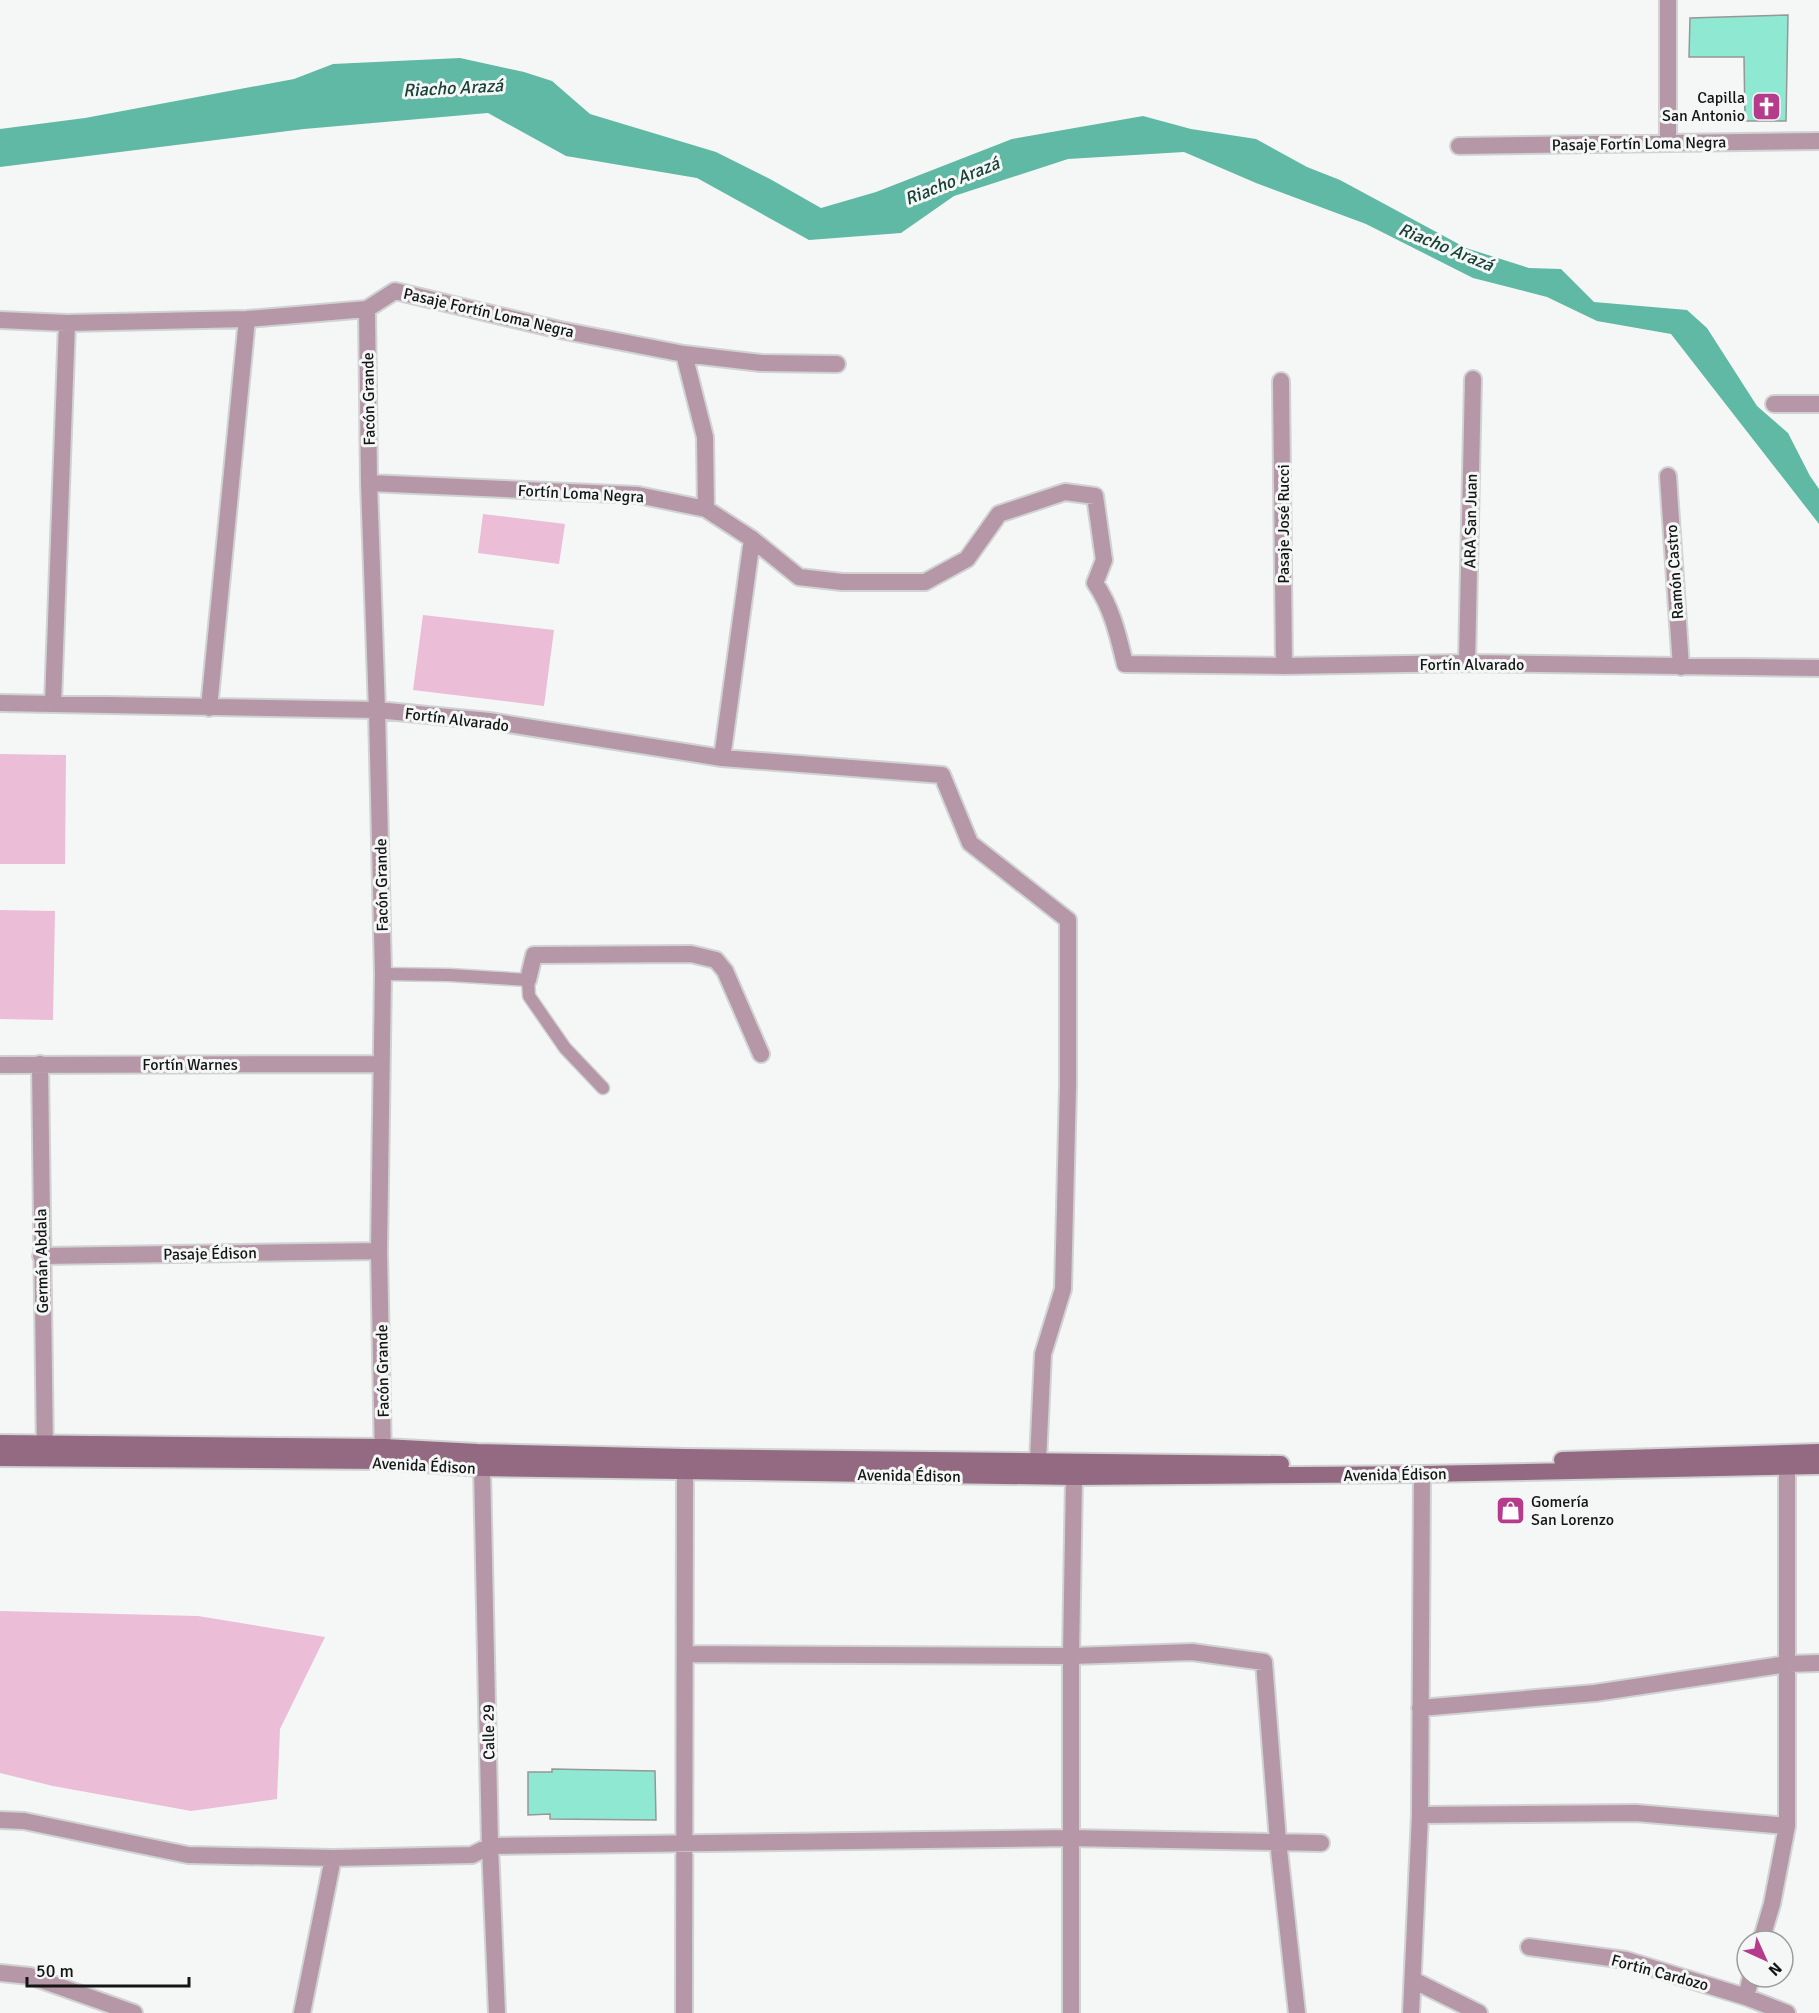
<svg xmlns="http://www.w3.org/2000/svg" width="1819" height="2013" font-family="Signika,sans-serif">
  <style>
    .green { fill: #ebbdd7 }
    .water { fill: #60b9a4 }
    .building { fill: #8fe8d2; stroke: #949897; stroke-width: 1.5 }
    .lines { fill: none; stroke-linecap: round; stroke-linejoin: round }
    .service-casing { stroke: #d0d3d2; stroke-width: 15 }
    .minor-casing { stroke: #d0d3d2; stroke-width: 20 }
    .secondary-casing { stroke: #d0d3d2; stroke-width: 20 }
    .service { stroke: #b597a7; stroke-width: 12 }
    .minor { stroke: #b597a7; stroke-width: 16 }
    .secondary { stroke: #936a81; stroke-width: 16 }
    .labels { text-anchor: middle; stroke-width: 6; stroke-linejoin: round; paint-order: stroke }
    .poi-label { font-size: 16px; fill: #141515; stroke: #f4f7f6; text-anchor: end }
    .street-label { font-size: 16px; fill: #141515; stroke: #f4f7f6 }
    .water-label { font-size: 18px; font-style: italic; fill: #174037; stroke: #f4f7f6 }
  </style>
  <rect width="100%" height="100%" fill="#f4f7f6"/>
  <!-- green -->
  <path class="green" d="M483,514L565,524L559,564L478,553Z
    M423,615L554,630L544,706L413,690Z
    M0,754L66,755L65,864H0Z
    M0,910L55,911L53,1020L0,1019Z
    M0,1611L198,1616L325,1637L280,1729L277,1799L191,1811L53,1786L0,1773Z"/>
  <!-- water -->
  <path class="water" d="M460,58L524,72L552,81L590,114L716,152L770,179L821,208L876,192L1012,139L1143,116L1191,129L1256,139L1307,167L1340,180L1466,248L1529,268L1561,269L1594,302L1687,310L1707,328L1757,406L1788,433L1810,476L1819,489V524L1671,334L1597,321L1547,297L1473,278L1366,224L1256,183L1184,152L1068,159L954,196L901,233L809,240L697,178L566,156L488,113L304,129L0,167V129L85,118L294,79L333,64Z"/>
  <!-- building -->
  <path class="building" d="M1788,15L1786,121H1745L1744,57H1689L1690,18Z
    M552,1769L655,1771L656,1820L550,1819V1814L528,1815V1772H552Z"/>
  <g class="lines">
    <defs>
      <path id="service" d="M383,974L449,975L528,980L529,996L565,1048L603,1088"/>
      <path id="minor" d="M1668,142V0
        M1459,146L1819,141
        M367,309L369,483L377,710L383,974L379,1251L383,1460
        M0,320L67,323L247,319L367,309L395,291L560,330L684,354L761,363L837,364
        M684,354L705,437L706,509
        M1281,381L1284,666
        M1774,404H1819
        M1668,476L1681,667
        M369,483L638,495L706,509L752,539L799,577L842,582H925L967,559L999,514L1065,492L1095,496L1104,560L1095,583C1112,608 1118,635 1125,664L1284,666L1467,663L1819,668
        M1467,663L1473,379
        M0,703L377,710L489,721L722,758L942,775L970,843L1068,920V1085L1063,1289L1043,1354L1038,1460L1074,1477L1071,1656V2013
        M53,703L67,323
        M209,708L247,319
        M722,758L752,539
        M528,980L534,955L691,954L716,960L725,971L761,1054
        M40,1064L45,1456
        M0,1065L380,1064
        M41,1256L379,1251
        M478,1455L482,1468L490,1846L497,2013
        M686,1654L1071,1656L1192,1652L1264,1662L1278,1841L1297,2013
        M1420,1708L1595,1693L1787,1664L1819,1663
        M1420,1815L1636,1813L1787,1826
        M0,1820L24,1821L188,1855L333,1858L472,1855L490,1846L1070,1838L1321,1843
        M1761,1941L1772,1904L1787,1826V1467L1776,1457
        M1529,1947L1626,1960L1746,1997L1787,2013
        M0,1973L30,1976L134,2013
        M1413,1980L1479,2013
        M1746,1997L1751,1977
        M302,2013L333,1858
        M684,2013L685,1458
        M1411,2013L1420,1815L1422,1474"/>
      <path id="secondary" d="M0,1443L384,1447L477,1452L685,1457L1281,1464
        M0,1458L383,1461L482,1468L1074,1477L1422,1474L1819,1466
        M1562,1460L1819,1452"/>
    </defs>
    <!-- service casing -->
    <use href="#service" class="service-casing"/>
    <!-- minor casing -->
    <use href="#minor" class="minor-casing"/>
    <!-- secondary casing -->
    <use href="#secondary" class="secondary-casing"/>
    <!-- service -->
    <use href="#service" class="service"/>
    <!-- minor -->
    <use href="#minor" class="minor"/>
    <!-- secondary -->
    <use href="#secondary" class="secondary"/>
  </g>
  <!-- icons -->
  <defs>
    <symbol id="church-square" viewBox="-11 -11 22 22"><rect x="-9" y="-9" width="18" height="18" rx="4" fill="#b63b8d" stroke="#f4f7f6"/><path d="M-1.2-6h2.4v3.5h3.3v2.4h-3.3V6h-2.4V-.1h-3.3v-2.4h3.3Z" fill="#fff"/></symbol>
    <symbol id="shop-square" viewBox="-11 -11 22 22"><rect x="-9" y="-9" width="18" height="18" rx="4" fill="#b63b8d" stroke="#f4f7f6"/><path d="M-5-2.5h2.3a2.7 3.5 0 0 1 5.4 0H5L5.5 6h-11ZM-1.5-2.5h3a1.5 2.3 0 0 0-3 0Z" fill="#fff"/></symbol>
  </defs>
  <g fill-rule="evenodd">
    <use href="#church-square" x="1750" y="90" width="33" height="33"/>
    <use href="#shop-square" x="1494" y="1494" width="33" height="33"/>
  </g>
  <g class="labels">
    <!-- poi labels -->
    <g class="poi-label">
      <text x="1745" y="103">Capilla<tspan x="1745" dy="18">San Antonio</tspan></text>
      <text x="1531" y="1507" text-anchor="start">Gomería<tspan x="1531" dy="18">San Lorenzo</tspan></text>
    </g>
    <!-- street labels -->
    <g class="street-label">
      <text transform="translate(1639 143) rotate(-1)" y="6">Pasaje Fortín Loma Negra</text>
      <text transform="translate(489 312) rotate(13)" y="6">Pasaje Fortín Loma Negra</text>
      <text transform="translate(368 399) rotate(-91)" y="6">Facón Grande</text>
      <text transform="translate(581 493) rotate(3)" y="6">Fortín Loma Negra</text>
      <text transform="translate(1470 521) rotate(-89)" y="6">ARA San Juan</text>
      <text transform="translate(1283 524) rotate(-90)" y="6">Pasaje José Rucci</text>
      <text transform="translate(1674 572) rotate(-94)" y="6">Ramón Castro</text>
      <text x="1472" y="670">Fortín Alvarado</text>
      <text transform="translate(457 719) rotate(7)" y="6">Fortín Alvarado</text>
      <text transform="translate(381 885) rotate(-91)" y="6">Facón Grande</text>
      <text x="190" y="1070">Fortín Warnes</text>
      <text transform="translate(210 1253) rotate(-1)" y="6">Pasaje Édison</text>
      <text transform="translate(41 1261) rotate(-91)" y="6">Germán Abdala</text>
      <text transform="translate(382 1371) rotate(-91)" y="6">Facón Grande</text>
      <text transform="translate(424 1465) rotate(3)" y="6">Avenida Édison</text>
      <text transform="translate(1395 1474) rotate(-1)" y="6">Avenida Édison</text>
      <text transform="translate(909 1475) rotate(1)" y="6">Avenida Édison</text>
      <text transform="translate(488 1732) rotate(-91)" y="6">Calle 29</text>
      <text transform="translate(1660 1972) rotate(15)" y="6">Fortín Cardozo</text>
    </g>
    <!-- water labels -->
    <g class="water-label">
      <text transform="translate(453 88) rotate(-3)" y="6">Riacho Arazá</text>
      <text transform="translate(952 181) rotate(-22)" y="6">Riacho Arazá</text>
      <text transform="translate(1446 247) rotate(22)" y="6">Riacho Arazá</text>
    </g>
  </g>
  <!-- north arrow -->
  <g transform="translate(1765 1959) rotate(135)"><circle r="28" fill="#f4f7f6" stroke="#9a9d9c" stroke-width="1.5"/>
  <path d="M0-4.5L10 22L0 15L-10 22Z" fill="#b63b8d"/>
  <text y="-9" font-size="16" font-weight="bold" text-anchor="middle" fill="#141515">N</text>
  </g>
  <!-- scale -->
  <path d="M27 1977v9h162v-9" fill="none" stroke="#141515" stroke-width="3"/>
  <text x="36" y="1977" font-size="18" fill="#141515" stroke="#f4f7f6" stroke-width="4.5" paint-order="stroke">50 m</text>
</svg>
